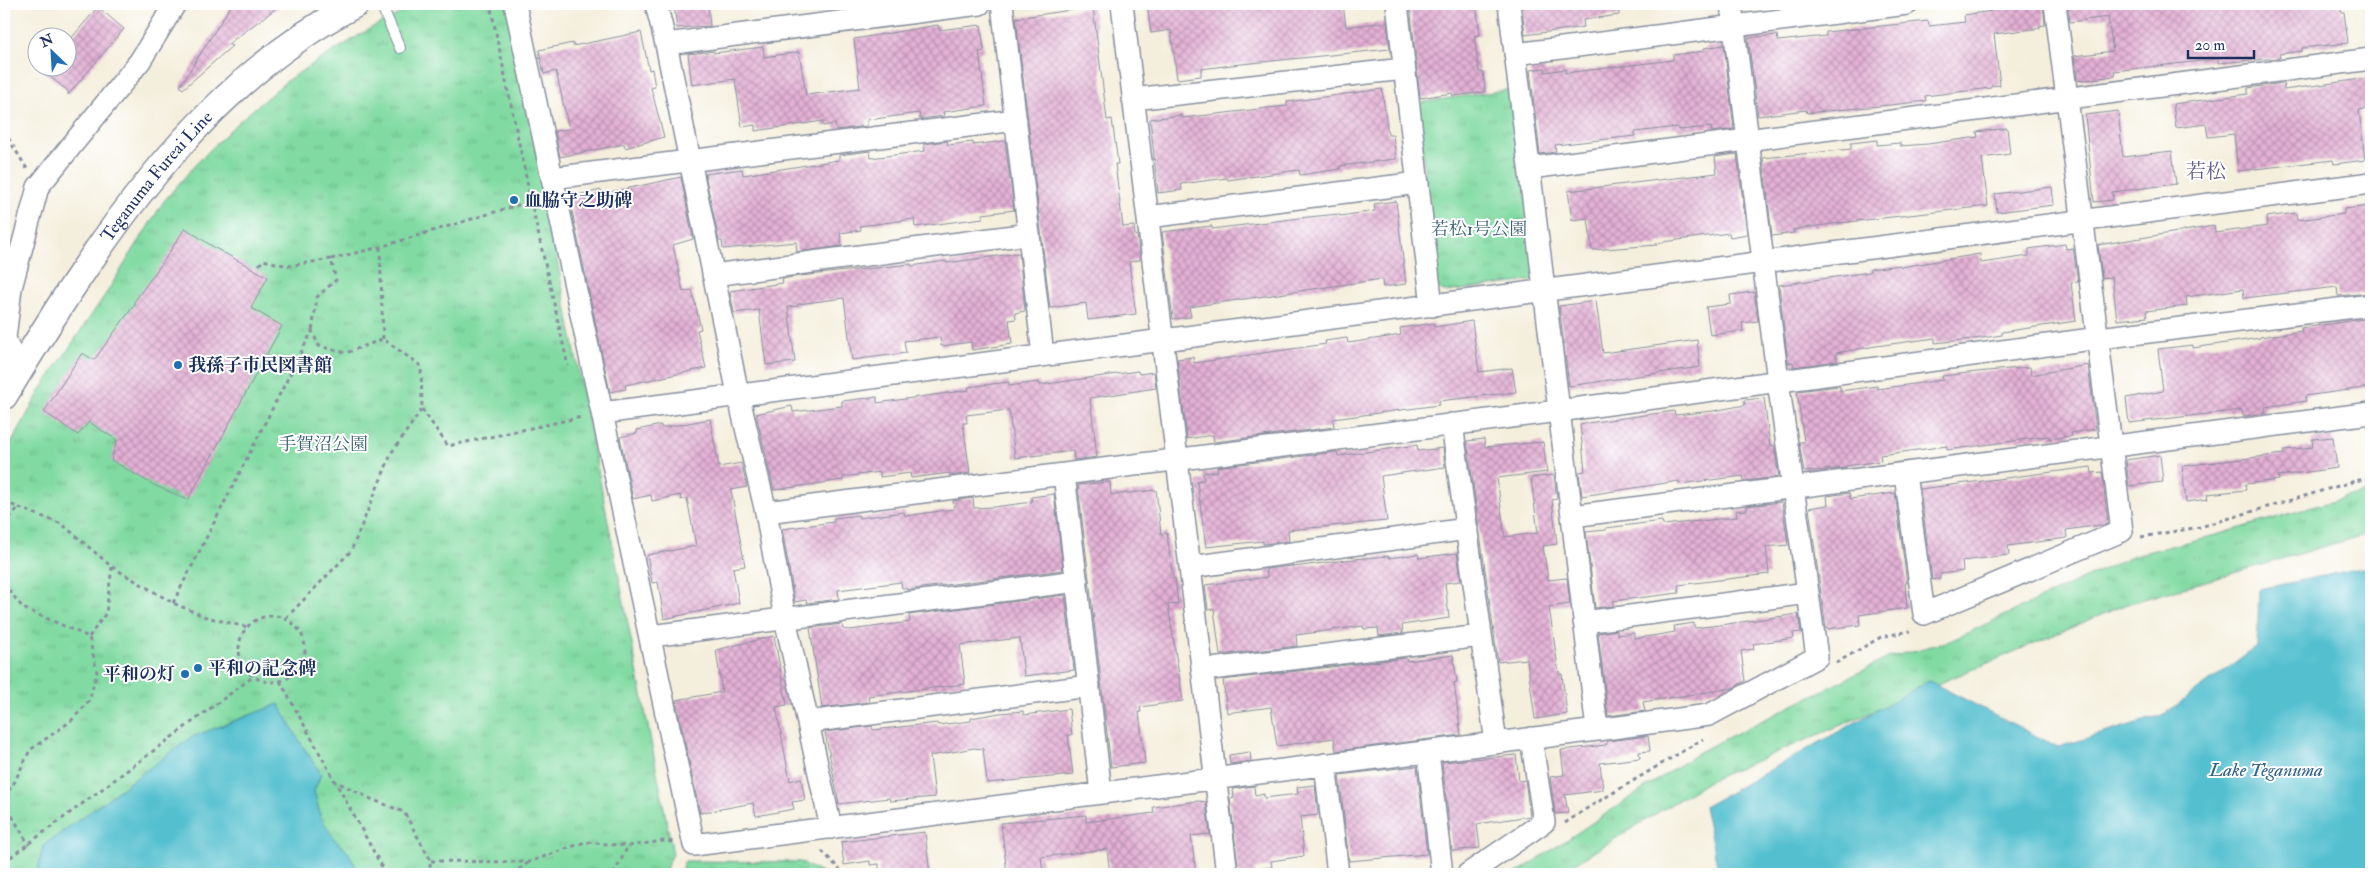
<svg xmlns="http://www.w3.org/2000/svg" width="2375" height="878" font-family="'IM FELL Double Pica','Noto Serif JP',serif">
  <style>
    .grass { fill: url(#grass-tufts); stroke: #4e8480 }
    .water { fill: #53bfcf; stroke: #377796 }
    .building { fill: url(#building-cross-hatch) }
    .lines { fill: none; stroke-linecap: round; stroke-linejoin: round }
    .service-casing { stroke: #888f9e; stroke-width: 12 }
    .minor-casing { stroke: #888f9e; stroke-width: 24 }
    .tertiary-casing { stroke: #888f9e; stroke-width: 29 }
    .path { stroke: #888f9e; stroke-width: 3; stroke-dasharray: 4 4; stroke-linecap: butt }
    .service { stroke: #fff; stroke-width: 10 }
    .minor { stroke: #fff; stroke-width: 21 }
    .tertiary { stroke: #fff; stroke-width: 26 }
    .poi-dot { fill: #1f6fb2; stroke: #fff; stroke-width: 2 }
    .labels { text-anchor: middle; stroke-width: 4; stroke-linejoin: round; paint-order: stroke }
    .street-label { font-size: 18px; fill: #1b2f5e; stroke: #fff }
    .poi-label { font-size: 18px; font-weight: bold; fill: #1b2f5e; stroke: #fff; text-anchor: start }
    .park-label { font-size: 18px; fill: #396272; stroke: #fff }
    .water-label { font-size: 19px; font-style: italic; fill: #2f6186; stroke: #fff }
    .quarter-label { font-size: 20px; fill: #615c88; stroke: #fff }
  </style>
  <defs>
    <pattern id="grass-tufts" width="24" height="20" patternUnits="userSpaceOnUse" patternTransform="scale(1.25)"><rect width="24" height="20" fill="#80daa1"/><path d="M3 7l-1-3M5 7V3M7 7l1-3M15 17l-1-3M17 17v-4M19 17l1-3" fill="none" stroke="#6ebb8d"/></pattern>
    <pattern id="building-cross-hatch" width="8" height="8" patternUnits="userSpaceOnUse" patternTransform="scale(1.25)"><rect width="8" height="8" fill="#e4b1d5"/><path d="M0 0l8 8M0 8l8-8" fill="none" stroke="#b890b0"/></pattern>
  </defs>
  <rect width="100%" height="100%" fill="#fff"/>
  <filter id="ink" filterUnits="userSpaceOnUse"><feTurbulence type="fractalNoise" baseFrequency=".02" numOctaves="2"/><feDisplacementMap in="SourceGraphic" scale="10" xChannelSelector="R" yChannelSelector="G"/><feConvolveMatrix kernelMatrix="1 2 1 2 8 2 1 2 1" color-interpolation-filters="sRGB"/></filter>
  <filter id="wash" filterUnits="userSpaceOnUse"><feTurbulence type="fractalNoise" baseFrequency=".0096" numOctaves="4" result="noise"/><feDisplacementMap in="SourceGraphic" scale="20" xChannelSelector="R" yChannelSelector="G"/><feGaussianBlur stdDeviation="1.12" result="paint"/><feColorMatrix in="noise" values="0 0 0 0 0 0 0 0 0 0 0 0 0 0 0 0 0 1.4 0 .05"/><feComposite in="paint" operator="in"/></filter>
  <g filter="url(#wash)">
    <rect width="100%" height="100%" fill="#f4efdd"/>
    <!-- grass -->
    <path class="grass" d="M419,4H507L673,854L663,874H360L348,852L335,840L321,818L314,791L321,774L300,742L279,704L192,737L43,846L37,874H4V457L40,391L107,292L164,201L195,165L237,123L289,79L371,28Z
      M1512,89L1537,280L1445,292L1435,285L1418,103Z
      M2371,490V533L2127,604L1709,781L1558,874H1515L1701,751L1890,657L1950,641L2134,555L2216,535Z
      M685,861L800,862L824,874H679Z"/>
    <!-- water -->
    <path class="water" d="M2371,566V874H1719L1704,807L1929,681L2058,747L2163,715L2257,647L2259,589Z
      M279,704L300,742L321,774L314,791L321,818L335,840L348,852L360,874H37L43,846L192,737Z"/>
    <g id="blocks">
      <!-- building -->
      <path class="building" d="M232,4H282L228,44L232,46L183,89L180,86Z
        M674,4H708L710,26L677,28Z
        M1147,4H1343L1346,27L1387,22L1390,49L1232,65L1201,69V76L1177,79L1171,30L1151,33Z
        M1410,4H1476L1480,35L1474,36L1479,72H1483L1485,92L1453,96L1452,93L1420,98Z
        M1524,4H1618L1619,15L1583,20L1584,27L1525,35L1522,8H1525Z
        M2043,4L2045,25L2039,26L2040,28L1994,34L2000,85L1991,86V88L1925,96L1926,101L1900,104L1807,113L1806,110L1758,116L1748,38L1777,35L1778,41L1826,36V32L1928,21L1929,26L1965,22L1964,15L1992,11V10Z
        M2068,4H2340L2341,12H2344L2348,43L2302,48V51L2279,54L2280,58L2218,63V59L2114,71L2115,76L2077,81L2074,56L2113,51L2108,17L2070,22Z
        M98,7L124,29L68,95V91L39,68H68V42Z
        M1093,7L1107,120L1112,119L1118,164H1115L1123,227L1134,226L1135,236L1137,235L1140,260L1129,262L1136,314L1088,320L1086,303L1050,308L1016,18Z
        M938,25L939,30L981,25L984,51L979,52L986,106L943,112L944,116L920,119L919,113L867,120V126L836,130L835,124L823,126V121L755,131V125L742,127L735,79L692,85L688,54L714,51V53L763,47L764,57L799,52L806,95L860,88L854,39Z
        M641,32L649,70L652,69L655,87L651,88L664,137L625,148L624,144L560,157L555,131L569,129L556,71L544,74L539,50L573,43V46Z
        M1724,45L1734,129L1712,132L1711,127L1678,130L1677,127L1635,132V136L1555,145L1556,152L1540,154L1530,70L1545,68V72L1565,69V73L1673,60V55L1704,51V48Z
        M2368,78L2371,108L2359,110L2365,160L2334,164L2333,160L2238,171L2234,134L2208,137L2206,124L2176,128L2173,104L2248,94V88L2283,83L2284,90Z
        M1382,89L1388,135H1393L1396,159L1340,166V169L1300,175L1299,170L1228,180L1227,178L1181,184L1182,190L1158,193L1150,119L1182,115L1183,118L1268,108L1287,106V102Z
        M2118,111L2123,157L2172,151L2176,184L2112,192L2113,200L2094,202L2085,115Z
        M2007,128L2010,154L1982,158L1988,206L1848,222L1810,227L1793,230L1794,233L1772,236L1763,158L1851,149V143L1877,140V145L1900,143V146L1928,144L1978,137L1977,132Z
        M947,141L948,145L973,142V145L1005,141L1014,210L983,214V218L915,227L914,219L860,226L861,230L840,233L842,246L797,252L796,242L723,249L722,241H719L705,174L742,169L743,175L839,160V155L870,151L871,158L925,151L924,144Z
        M1737,154L1747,234L1730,237L1729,233L1656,243L1657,245L1592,250L1588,218L1572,220L1568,191L1717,173L1715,157Z
        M681,177L693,239L673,245L683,292L692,290L701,329L697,330L706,368L625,385L626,389L610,392L569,197L601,190L602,194Z
        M2052,187L2054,205L1997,212L1995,194Z
        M1396,201L1406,284L1383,287L1382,279L1189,307L1191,317L1173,319L1162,232L1212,226V229L1308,217L1339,214L1340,216L1375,211L1374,204Z
        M2371,206V273H2368L2370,293L2338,296L2337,287L2244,298L2243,289L2186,297L2187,306L2146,311L2147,317L2117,320L2112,277L2102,278L2098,245L2214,226L2215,233L2267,226L2266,217L2296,213L2297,220L2344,214V209Z
        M185,228L215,248L268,277L251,308L282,326L188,500L154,485L111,460L117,440L89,422L78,435L44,412L82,353L94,360L135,304L134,302L165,259Z
        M2065,244L2066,249L2073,248L2078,282L2071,283L2076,321L2002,332V335L1982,338L1935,343V338L1876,346L1836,353L1837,361L1794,367L1793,362L1788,363L1779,285L1870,272V269L1900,265L1901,267L1980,254L1981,263L2029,256V249Z
        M1019,253L1025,311L1015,313L1016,319L1009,320L1012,344L972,350L971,342L941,346L940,337L904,341L906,353L852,360L844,298L798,304V306L788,307L795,362L766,365L759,310L734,313L730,291L783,283L782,279L800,276L911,264V266L946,261V263Z
        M1754,292L1758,321L1742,323L1743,331L1710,335L1706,307L1731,304L1730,295Z
        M1596,301L1603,353L1697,340L1700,367L1569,386L1559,306Z
        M2371,318V387L2305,396L2306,401L2265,407L2266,413L2243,416L2242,410L2129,423L2126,398L2163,391L2158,349L2193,345V348L2260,338V337L2302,331L2301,328Z
        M1472,321L1479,372L1512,368L1516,392L1439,401V405L1333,419L1334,427L1214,442L1213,435L1187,439L1177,359L1193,357L1194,363L1326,344L1325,341L1347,338L1348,343L1401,335L1400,328L1434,323V327Z
        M2088,365L2096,429L2071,433L2072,436L2049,439V436L1947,450V446L1880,455L1881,461L1846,466V468L1804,472L1799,442H1804L1797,391L1840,386V391L1877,386V389L1943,380L1942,376L1977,372L2030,367L2031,375Z
        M1138,371L1139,374L1154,372L1156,388L1090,398L1097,457L1074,460L1073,451L1015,458L1009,410L966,415L967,423H963L970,473L950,476V473L911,478L910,473L880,477V472L843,477V480L774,490L756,414L792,406L793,412L842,406V401L877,397V403L969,390L968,387L1009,382V386L1039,382L1040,385Z
        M1764,398L1770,446L1774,445L1779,477L1744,481L1743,476L1679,484V481L1582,496L1579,472L1585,471L1580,424L1674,411L1675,415L1713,411L1745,405L1744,400Z
        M710,419L719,467L741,463L747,487L731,490L745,566L733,568L739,603L664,619L658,582L652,583L647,555L696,546L687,498L681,500L680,495L652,501L651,495L633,499L620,437L637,433V430L661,425V428Z
        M2333,437L2337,468L2278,476L2279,480L2245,484L2246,490L2207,494L2208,499L2186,502L2182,466L2284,454V450L2313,447L2312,439Z
        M1484,439L1485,447L1543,442L1547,472L1497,478L1505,537L1538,533L1531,478L1554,475L1557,499L1552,500L1557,544L1543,546L1548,580L1567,578L1570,604L1549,607L1559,674H1562L1567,714L1535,719L1527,659L1498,662L1467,441Z
        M1417,445L1418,451L1443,448L1445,467L1381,476L1387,521L1288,530L1289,541L1263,544V541L1206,547L1197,481L1204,480L1203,473L1218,471L1217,467L1337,452L1338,456Z
        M2160,455L2163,482L2129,486L2126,460Z
        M2091,467L2092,473L2102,472L2108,524L2066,530L2067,538L2008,546L2009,555L1962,561L1963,571L1940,574V579L1932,580L1920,489Z
        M1110,482L1111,495L1156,490L1161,534L1167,533L1173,579L1175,578L1178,604L1168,605L1183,701L1140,707L1141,712H1139L1145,763L1111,767L1078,485Z
        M1849,493L1850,499L1895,493L1907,583H1905L1907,608L1859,615L1860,625L1826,629L1809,508L1828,505L1827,496Z
        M1054,494L1063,570L906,590V588H902L901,582L838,590L839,599L807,603L806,600L795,602L782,529L834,522V518L858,515L859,518L904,512L905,516L954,509L953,501L973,498L974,508L994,507L1032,502L1031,497Z
        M1782,502L1788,545L1766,547L1769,574L1678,585L1679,593L1613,601V606L1595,608L1586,532L1606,530V528L1662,521L1663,525L1737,517L1736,511L1747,510V506Z
        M1457,553L1461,581L1445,583L1449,618L1402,625L1403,633L1379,636L1378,628L1364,629L1363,626L1296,635L1297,646L1220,655L1214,609L1208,610L1205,585L1267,577L1266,569L1292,566L1293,567L1354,559L1388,556L1389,558L1418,554L1419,558Z
        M1065,595L1074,670L1024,676L1020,638L960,645L965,684L868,696L869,702L822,708L810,628L842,624L843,629L850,630L910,622L909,615Z
        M1798,614L1801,632L1793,633L1794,638L1753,644L1754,649L1741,651L1745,681L1733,688L1643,702L1645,711L1608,716L1598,633L1617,630V635L1634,633V639L1675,632L1674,626L1694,623V628L1720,625Z
        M774,636L787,705L776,707L790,781L801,778L805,800L792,802L794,809L756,816L753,803L700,813L676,700L722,692L716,650Z
        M1453,655L1457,682L1454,683L1461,735L1336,751L1334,738L1277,746L1271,707L1227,713L1223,680L1406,658L1407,661Z
        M1069,709L1072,735H1068L1073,775L987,783L983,749L974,748L930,756L935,797L890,801L889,798L839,804L825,732L872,726L873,730L937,723L938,725L971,721V718L1000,713L1023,711L1024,715Z
        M1648,736L1650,751L1639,752L1640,758L1600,763L1603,790L1565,795L1568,813L1555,814L1550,777L1564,775L1561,750L1606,745L1608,741Z
        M1250,752L1251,761L1230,764L1229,755Z
        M1516,755L1519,781L1525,780L1530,816L1477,824L1480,848L1452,851L1442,762Z
        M1417,766L1427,854L1349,861L1339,775Z
        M1315,785L1318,815L1300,817L1304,856L1271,861L1272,867L1254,869L1255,874H1239L1230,799L1234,798L1233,789L1254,786L1255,796L1264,794V798L1298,794L1297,787Z
        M1198,801L1206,802L1210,834L1191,836L1196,874H1110L1107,849L1041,857L1043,874H1007L1001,823L1086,815V822L1154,813L1153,807Z
        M925,832L930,874H879V864L870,865V861L844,865L841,842Z"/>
    </g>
  </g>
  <g filter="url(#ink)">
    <use href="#blocks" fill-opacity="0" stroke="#888f9e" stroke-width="1"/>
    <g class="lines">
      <defs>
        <path id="service" d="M381,4L400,48"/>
        <path id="minor" d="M515,4L694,845L1597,730L1572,516L2371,413
          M656,4L666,44L980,4
          M1002,4L1043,355
          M1122,4L1227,874
          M1397,4L1432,306
          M1509,4L1572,516
          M666,44L738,394L766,512L1558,411L2099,338L2371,305
          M1515,54L1907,4
          M1133,99L1404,69
          M1530,168L2371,59
          M552,178L1016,120
          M1148,217L1418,183
          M713,275L1029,234
          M18,373L5,338L11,288L38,187L140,61L175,4
          M602,413L2371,183
          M1452,424L1496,743
          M1064,474L1101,793
          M1905,474L1924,614L2122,531L2055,4
          M766,512L785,618L831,828
          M1191,567L1467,529
          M1584,622L1808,593
          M651,636L1077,581
          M1203,670L1481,636
          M808,722L1089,686
          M1597,730L1709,715L1817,657L1778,381L1731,4
          M1428,752L1442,874
          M1325,764L1338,874
          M1468,874L1544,822L1531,738"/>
        <g id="tertiary">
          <path id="s1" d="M4,396C95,246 196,87 356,4"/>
        </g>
      </defs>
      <!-- service casing -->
      <use href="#service" class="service-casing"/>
      <!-- minor casing -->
      <use href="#minor" class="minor-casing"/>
      <!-- tertiary casing -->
      <use href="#tertiary" class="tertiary-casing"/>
      <!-- path -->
      <path class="path" d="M4,27V37
        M4,131L27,169
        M531,201L568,366
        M380,247L383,339
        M331,259L380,247L531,201L490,4
        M259,265L263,260L288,266L331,259L336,280L317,297L312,331
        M422,409L448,446L582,417
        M4,502L62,524L112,567L173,603L206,617L246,627
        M4,524L18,508
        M2141,537L2200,527L2355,481L2371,478
        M4,584L23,608L89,637L97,672L89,701L71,721L30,750L14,783L4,797
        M173,603L312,331L319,346L346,353L383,339L421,366L422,409L392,452L351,551L285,619
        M239 649a33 33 0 1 1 66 0a33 33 0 1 1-66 0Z
        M89,637L106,613L112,567
        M1836,663L1881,637L1910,631
        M280,681L386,874
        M333,780L371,799L404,812L431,861L428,874
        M4,802L29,845
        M1565,823L1586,809L1703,739
        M822,851L844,874
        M431,861L529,862L585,842L628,846
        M4,862L254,676
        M512,874L528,863
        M614,874L628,846L663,841L673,842"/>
      <!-- service -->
      <use href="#service" class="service"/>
      <!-- minor -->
      <use href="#minor" class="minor"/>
      <!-- tertiary -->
      <use href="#tertiary" class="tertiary"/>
    </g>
  </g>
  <!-- markers -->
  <g class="poi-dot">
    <circle cx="514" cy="200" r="5"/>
    <circle cx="178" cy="365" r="5"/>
    <circle cx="198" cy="668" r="5"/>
    <circle cx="185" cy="674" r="5"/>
  </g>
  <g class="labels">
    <!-- street labels -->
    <g class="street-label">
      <text dy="6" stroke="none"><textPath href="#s1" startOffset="268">Teganuma Fureai Line</textPath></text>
    </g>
    <!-- poi labels -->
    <g class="poi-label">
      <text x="524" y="206">血脇守之助碑</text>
      <text x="188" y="371">我孫子市民図書館</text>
      <text x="208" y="674">平和の記念碑</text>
      <text x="175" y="680" text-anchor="end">平和の灯</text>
    </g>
    <!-- park labels -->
    <g class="park-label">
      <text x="1479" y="235">若松1号公園</text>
      <text x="323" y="450">手賀沼公園</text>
    </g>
    <!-- water labels -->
    <g class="water-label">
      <text x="2266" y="776">Lake Teganuma</text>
    </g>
    <!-- quarter labels -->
    <g class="quarter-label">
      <text x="2206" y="178">若松</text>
    </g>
  </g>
  <!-- margin -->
  <rect width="2375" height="878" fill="none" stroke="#fff" stroke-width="20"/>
  <!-- north arrow -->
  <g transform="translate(52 52) rotate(335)"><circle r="24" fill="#ffffff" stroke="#a4acbf"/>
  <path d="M0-4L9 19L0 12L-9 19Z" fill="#1f6fb2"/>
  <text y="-8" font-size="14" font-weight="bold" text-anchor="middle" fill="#1b2f5e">N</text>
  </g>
  <!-- scale -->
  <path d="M2188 50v8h66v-8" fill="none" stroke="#1b2f5e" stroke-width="2.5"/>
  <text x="2195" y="50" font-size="15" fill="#1b2f5e" stroke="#ffffff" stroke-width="4" paint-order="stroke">20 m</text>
</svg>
